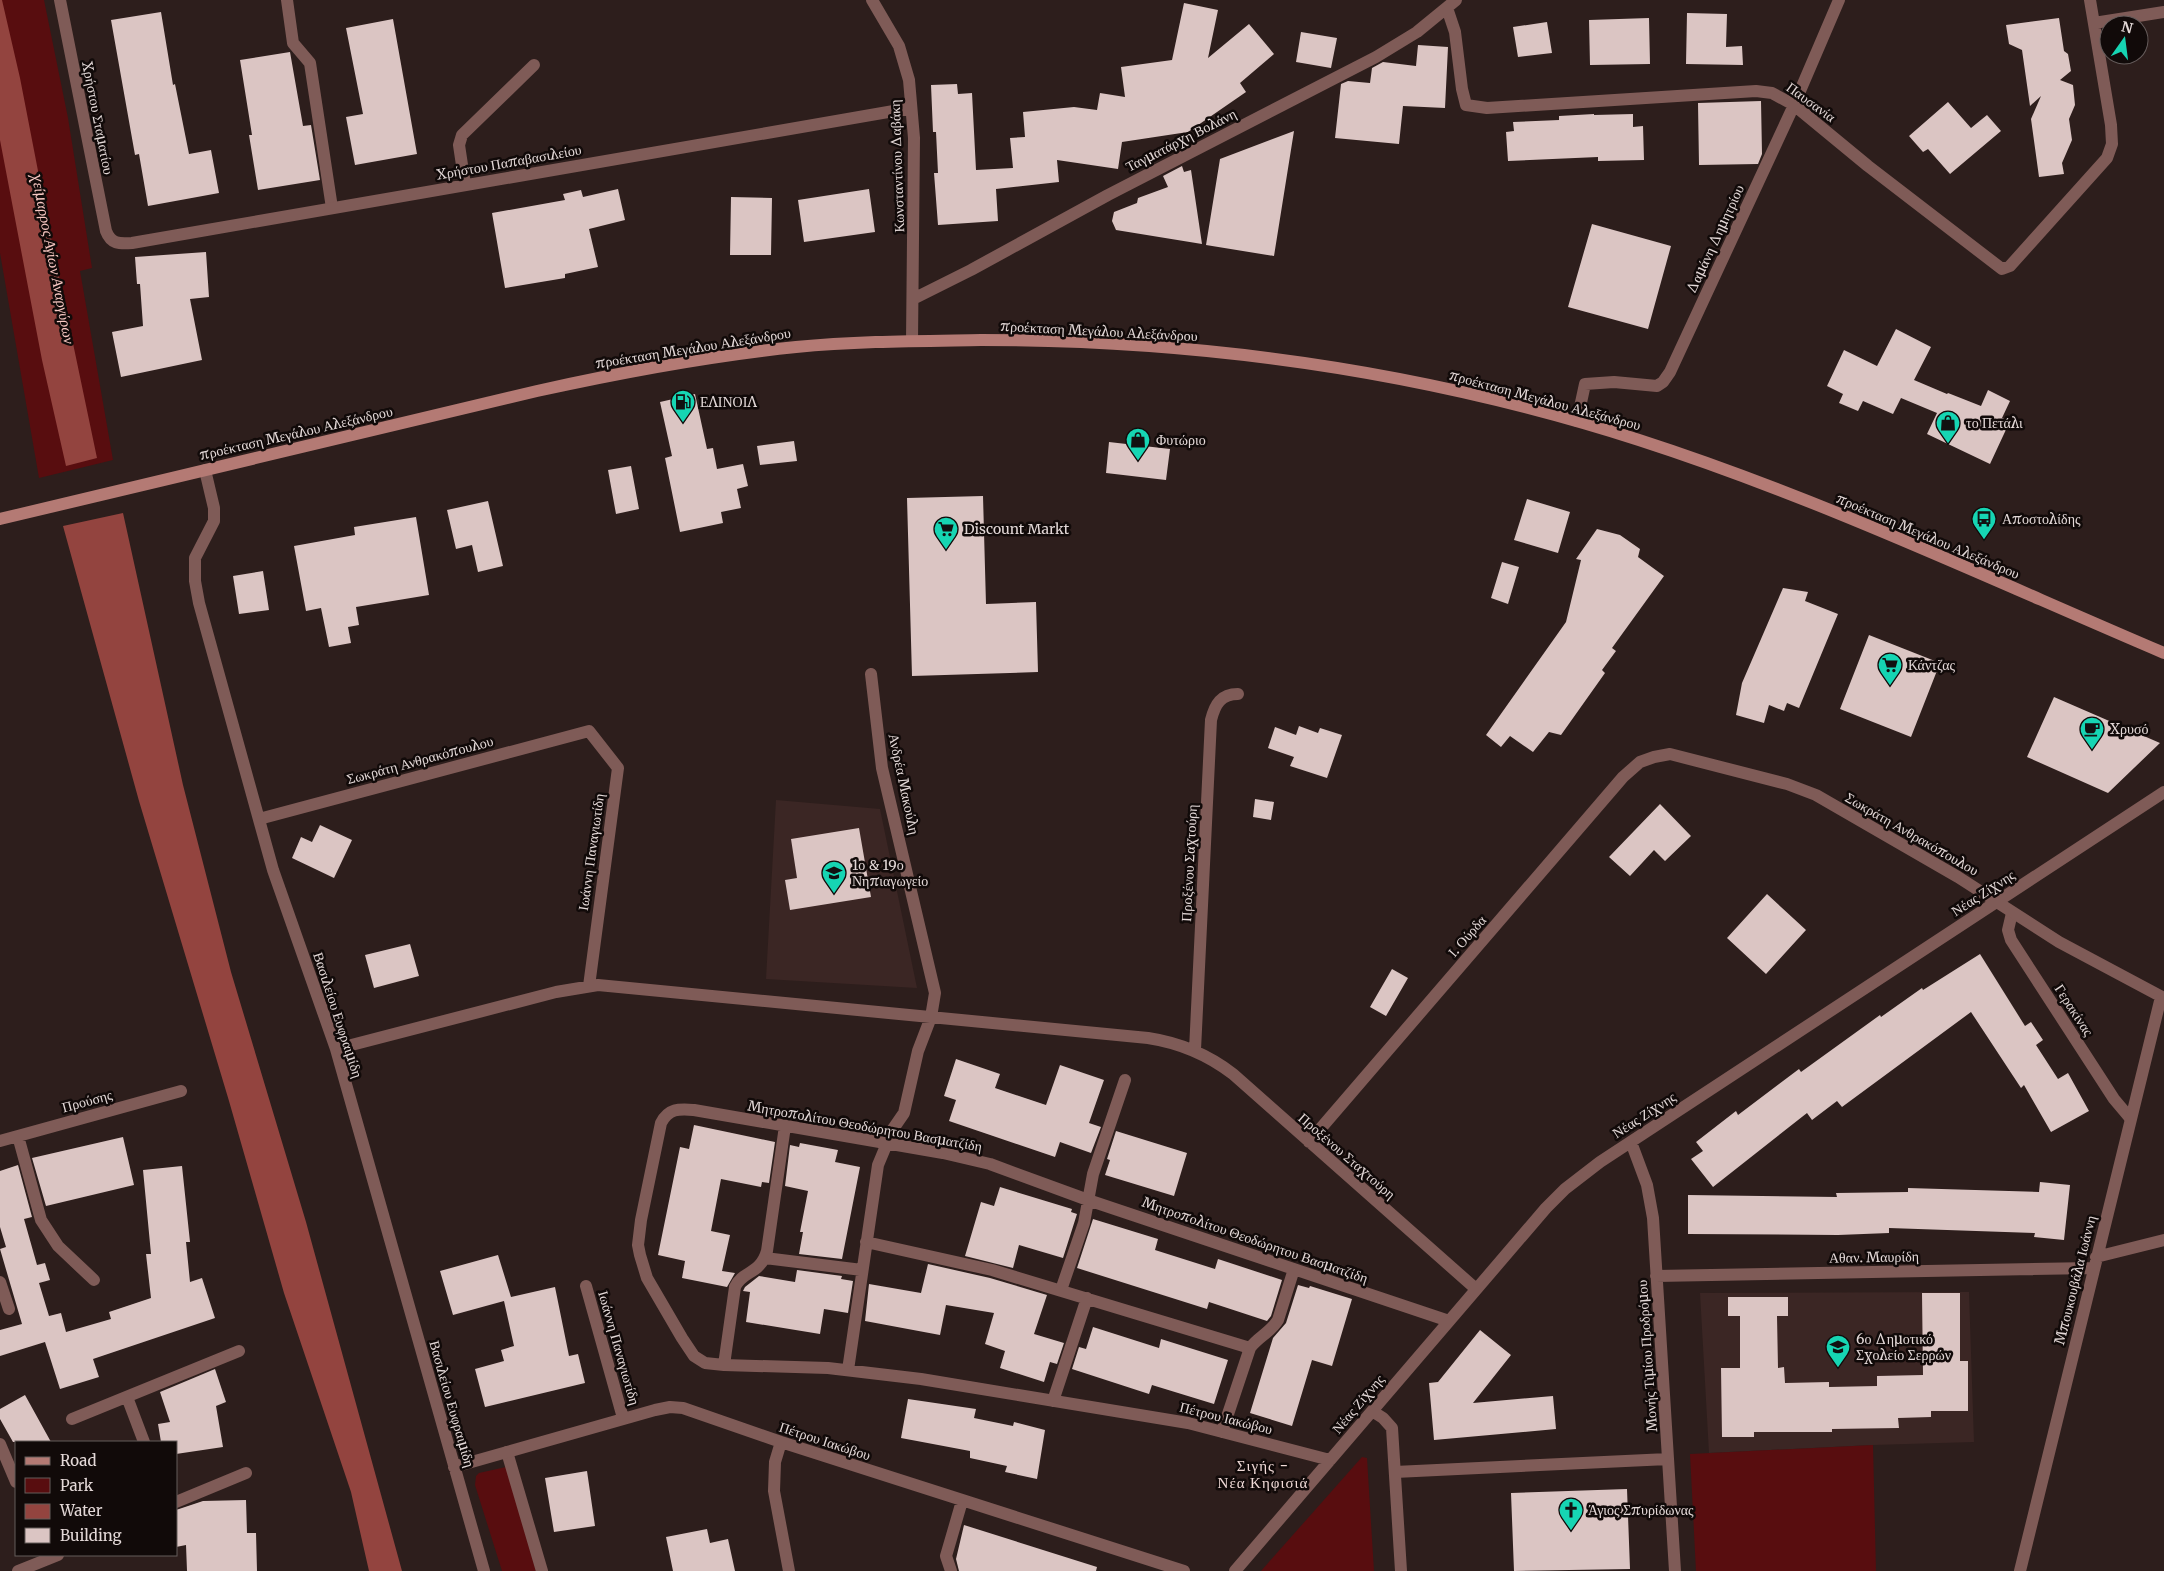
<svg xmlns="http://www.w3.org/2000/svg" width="2164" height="1571" font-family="Merriweather,serif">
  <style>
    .built { fill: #3b2624 }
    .green { fill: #580d0f }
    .water { fill: #93443f }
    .building { fill: #dbc5c3 }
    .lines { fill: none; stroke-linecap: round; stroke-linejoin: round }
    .pedestrian { stroke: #7f5b57; stroke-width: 12 }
    .minor { stroke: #7f5b57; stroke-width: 12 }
    .secondary { stroke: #b47a74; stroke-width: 12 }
    .labels { text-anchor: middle; stroke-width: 5; stroke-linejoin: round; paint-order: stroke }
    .street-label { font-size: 14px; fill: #e3d8d7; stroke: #110a09 }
    .poi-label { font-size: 14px; fill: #e3d8d7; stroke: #110a09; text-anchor: start }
    .water-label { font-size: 15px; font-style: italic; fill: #f8c8c3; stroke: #110a09 }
    .neighbourhood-label { font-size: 15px; letter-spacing: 1px; fill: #f1dbd8; stroke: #110a09 }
  </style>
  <rect width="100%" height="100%" fill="#2d1e1c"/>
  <!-- built -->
  <path class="built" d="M776,800L880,809L917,988L766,979Z
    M1969,1292L1974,1442L1873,1445L1709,1453L1700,1293Z"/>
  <!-- green -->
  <path class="green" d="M0,0H44L68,118L92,268L80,271L113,460L39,478L0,253Z
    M1873,1445L1876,1571H1696L1690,1454Z
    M1362,1457L1367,1458L1374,1571H1261Z
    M506,1467L536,1571H502L475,1485L476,1476L479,1473Z"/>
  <!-- water -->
  <path class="water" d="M0,0H2L20,78L52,243L97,458L66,466L42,360L0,140Z
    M123,513L183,785L231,972L306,1222L402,1571H369L351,1492L284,1293L229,1101L139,801L63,526Z"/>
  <!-- building -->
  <path class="building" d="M1184,3L1218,10L1208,58L1249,24L1274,54L1240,83L1246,92L1188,132L1122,142L1118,169L1057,160L1059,182L996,189L998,221L938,225L934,173H938L936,132H933L931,85L957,84L958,94L972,93L976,170L1013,168L1010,138L1025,137L1023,112L1074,107L1097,110L1100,93L1125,97L1121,67L1172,60Z
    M161,12L173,85L175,84L189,154L211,150L219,193L148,206L139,154L135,155L111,20Z
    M1687,13L1727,14L1726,47L1742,46L1743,65L1686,64Z
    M1649,18L1650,64L1590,65L1589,20Z
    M2059,18L2064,51L2068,54L2071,71L2060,80L2073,85L2075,105L2069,119L2072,140L2062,163L2064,174L2039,177L2031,119L2041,96L2030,106L2022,50L2009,44L2006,25Z
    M393,19L417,154L355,165L346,117L363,114L346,28Z
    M1547,22L1552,53L1518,57L1513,27Z
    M1301,32L1337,38L1331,68L1296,62Z
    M1418,45L1448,47L1445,108L1403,106L1399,144L1335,138L1341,84L1348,81L1370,83L1372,68L1383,62L1416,66Z
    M290,52L303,126L311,125L320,180L258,190L249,135H252L240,60Z
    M1761,101L1762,154L1758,164L1699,165L1698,103Z
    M1948,102L1971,128L1987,115L2001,131L1950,174L1928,149L1923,152L1909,136Z
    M1594,114V115L1633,114V127L1643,126L1644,160L1598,161V157L1508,161L1506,132L1514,131L1513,122L1559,120V116Z
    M1294,131L1274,256L1206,245L1220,159Z
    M1182,166L1184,172L1191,170L1202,244L1116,230L1112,221L1114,212L1137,203L1138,198L1168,187L1163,176Z
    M618,189L625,220L589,229L598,267L565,274V278L505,288L492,213L565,200L563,194L581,190L583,197Z
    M869,189L875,232L804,242L798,200Z
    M731,197L772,198L771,255H730Z
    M1592,224L1671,246L1648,329L1568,307Z
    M206,252L209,297L190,299L202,360L121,377L112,332L143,326L140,284H137L135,257Z
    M1896,329L1931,347L1914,380L1947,394L1948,393L1981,406L1988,390L2010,401L2002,418L2010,421L1990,464L1927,434L1937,413L1901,398L1893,414L1863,401L1858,411L1839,403L1843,394L1827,386L1844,350L1877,366Z
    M695,394L707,449L713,448L717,469L743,464L748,486L737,489L741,508L721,512L723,523L680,532L665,458L672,456L660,402Z
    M794,441L797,461L760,465L757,446Z
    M1109,442L1170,449L1166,480L1106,473Z
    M631,466L639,509L616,514L608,470Z
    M983,496L986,604L1036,602L1038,672L912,676L907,498Z
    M1527,499L1570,512L1558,553L1514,540Z
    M488,501L503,566L478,572L472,545L456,549L447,510Z
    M416,517L429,595L356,607L359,625L348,627L351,643L329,647L321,608L306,611L294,546L355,535L354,527Z
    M1597,529L1620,535L1640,549L1638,557L1664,576L1612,648L1616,651L1602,670L1605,673L1561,735L1549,732L1533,752L1510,736L1501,747L1486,735L1566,622L1581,560L1576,559Z
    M1502,562L1519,567L1508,604L1491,598Z
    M263,571L269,610L239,614L233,576Z
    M1783,588L1808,592L1805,601L1838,614L1799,708L1787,703L1784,711L1769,705L1764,723L1736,715L1742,683Z
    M1869,635L1940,663L1911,737L1840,709Z
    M2054,697L2160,743L2108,793L2027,757Z
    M1299,726L1318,733L1320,728L1342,735L1327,778L1290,766L1294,757L1268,748L1275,727L1296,735Z
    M1255,799L1274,802L1271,820L1253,817Z
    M1660,804L1691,836L1665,861L1654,850L1630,876L1609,857Z
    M320,825L352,840L334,878L292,858L301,837L312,842Z
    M859,828L871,897L790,910L785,880L797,878L791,839Z
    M1767,894L1806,930L1766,974L1727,938Z
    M410,944L419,976L374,988L365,955Z
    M1980,954L2025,1026L2031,1022L2043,1040L2036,1045L2058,1079L2068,1073L2089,1111L2051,1132L2024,1085L2021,1088L1971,1012L1842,1107L1837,1101L1812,1120L1807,1113L1713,1187L1691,1159L1703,1151L1696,1142L1736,1111L1738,1115L1799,1069L1801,1072L1880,1015L1881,1017L1922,988L1923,990Z
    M1392,969L1408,978L1386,1016L1370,1007Z
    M956,1059L1000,1074L995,1088L1046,1105L1060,1065L1104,1080L1089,1123L1101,1127L1091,1153L1060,1142L1055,1157L949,1121L956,1100L944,1096Z
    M694,1125L775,1142L769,1183L762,1182L761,1187L721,1179L711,1231L730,1235L722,1271L735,1273L727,1287L682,1278L685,1261L658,1255L680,1147L689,1149Z
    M1116,1131L1187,1153L1174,1196L1105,1175L1110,1160L1107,1159Z
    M123,1137L134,1185L46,1206L32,1158Z
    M800,1143L838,1150L835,1162L860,1167L842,1259L799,1254L803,1232H800L808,1191L785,1186L790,1145L799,1147Z
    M18,1165L32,1217L24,1219L37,1265L45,1263L50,1280L39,1283L49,1316L61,1313L66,1332L111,1319L109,1312L151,1298L146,1254H151L143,1170L182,1166L190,1242H186L190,1282L202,1278L215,1318L93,1359L99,1377L60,1389L45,1342L0,1356V1330L22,1324L0,1249L6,1247L0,1227V1171Z
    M2040,1182L2070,1185L2064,1240L2034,1237L2035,1233L1889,1228V1233L1838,1235L1688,1234V1195L1837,1197L1836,1193L1908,1192V1188L2039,1192Z
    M1000,1187L1072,1209L1071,1212L1077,1214L1063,1258L1019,1245L1013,1268L965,1256L981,1202L994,1206Z
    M1093,1219L1158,1239L1155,1250L1215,1269L1218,1259L1282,1280L1271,1316L1267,1321L1209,1302L1207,1309L1077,1268Z
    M498,1255L511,1297L555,1287L569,1356L578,1354L585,1383L485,1407L475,1369L504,1361L501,1350L514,1346L504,1301L453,1315L440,1271Z
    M928,1264L990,1278L1047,1295L1034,1334L1064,1343L1057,1364L1050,1362L1044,1382L1000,1368L1005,1351L985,1344L994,1313L946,1305L940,1335L865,1321L869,1284L921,1293Z
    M797,1270L842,1276L841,1279L853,1281L848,1313L824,1309L820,1334L746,1322L750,1292L743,1291L745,1287L759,1276L795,1282Z
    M1298,1285L1309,1288L1310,1286L1352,1299L1332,1366L1312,1360L1292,1426L1250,1413L1273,1338L1286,1323Z
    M1922,1293H1960V1361H1968V1411H1931V1417L1898,1418L1899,1428L1832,1429V1432H1754V1437H1722L1721,1368H1740V1316H1728V1297H1788V1316H1777L1778,1368L1784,1367L1785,1383L1829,1382V1387L1877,1386V1376L1923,1375Z
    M1093,1327L1159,1348L1161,1339L1228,1360L1214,1404L1152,1385L1149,1394L1072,1369L1079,1347L1086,1349Z
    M1480,1330L1511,1355L1473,1403L1553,1396L1556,1429L1434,1440L1429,1383L1438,1382Z
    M215,1369L226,1402L216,1406L223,1447L176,1454V1442H161L158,1424L170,1422L160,1392Z
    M25,1395L51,1442H13L0,1419V1409Z
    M908,1399L976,1409L974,1418L1013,1426L1014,1422L1045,1430L1037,1479L1005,1472L1007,1466L970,1458V1451L901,1438Z
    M587,1471L595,1526L554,1532L545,1478Z
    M1627,1489L1630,1569L1514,1571L1511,1493Z
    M246,1500L247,1533H256L257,1571H187L186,1545L176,1547V1510L203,1501Z
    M964,1525L1097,1567L1096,1571H959L956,1559Z
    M707,1529L710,1543L728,1539L735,1571H673L666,1537Z"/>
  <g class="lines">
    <!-- pedestrian -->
    <path class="pedestrian" d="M287,0L293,43L310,63L332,208
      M2012,913L2008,930L2011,940L2114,1099L2130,1118
      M507,1452L542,1571"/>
    <!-- minor -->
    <path class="minor" d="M60,0L106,231C111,244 119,244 132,243L911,108
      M872,0L899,46L909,80L914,138L912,341
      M1447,8L1455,32L1462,89L1466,105L1487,108L1756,91L1772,93L1794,105L1868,166L2002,269L2010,266L2107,158L2112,144L2111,125L2090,0
      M2094,23L2164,12
      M465,185L459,145L462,135L534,65
      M913,299L971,270L1108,195L1376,57L1417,32L1456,0
      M1577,421L1585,384L1614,382L1657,386L1663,382L1670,372L1794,105L1839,0
      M205,470L214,508V521L195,558V581L199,603L273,870L336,1049L484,1571
      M259,819L589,731L618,768L589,986
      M336,1049L556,992L598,985L1148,1038C1181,1043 1207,1054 1233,1074L1476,1289
      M1195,1050L1211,720C1215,704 1221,694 1238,694
      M18,1136L41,1220L58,1246L94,1280
      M0,1141L181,1091
      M1309,1142L1623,777L1640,762L1654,757L1670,754L1787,784L1816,795L1958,877L2059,942L2164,998
      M1631,1142L1647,1185L1653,1218L1675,1571
      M866,1242L992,1270L1250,1348
      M2096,1257L2164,1240
      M765,1258L862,1270
      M1656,1276L2093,1268
      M0,1282L9,1309
      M586,1286L623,1418
      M1061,1290L1084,1223L1093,1174L1125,1080
      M724,1365L735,1287C743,1270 760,1275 767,1251L785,1126
      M848,1370L878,1165L893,1129L904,1113L918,1051L931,1017L935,993L882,768L871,674
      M127,1397L144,1442
      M1053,1401L1087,1298
      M1372,1411L1383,1418L1392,1428L1401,1571
      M72,1419L239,1351
      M1222,1432L1250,1348C1258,1337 1271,1332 1278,1320L1294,1269
      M781,1442L775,1462L774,1491L789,1571
      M0,1444L16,1482
      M1330,1460L1188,1423L921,1379L828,1368L724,1365L705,1363L694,1356L682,1338L647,1278L640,1255L638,1245L641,1220L661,1123C669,1108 679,1109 694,1110L943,1153L990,1164L1088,1200L1449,1321
      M454,1467L655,1410L670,1407L683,1408L781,1442L1184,1571
      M1395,1472L1668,1459
      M176,1502L246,1473
      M18,1571L58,1555
      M951,1571L946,1556L962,1501
      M1235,1571L1546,1208L1565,1189L1600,1162L2164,792
      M2020,1571L2161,997"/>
    <!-- secondary -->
    <path class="secondary" d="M0,519L537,391C623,372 709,356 796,347C858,341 919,341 981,340C1205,340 1427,372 1639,440C1819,498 1990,579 2164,653"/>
  </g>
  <!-- icons -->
  <defs>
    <symbol id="fuel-pin" viewBox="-11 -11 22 30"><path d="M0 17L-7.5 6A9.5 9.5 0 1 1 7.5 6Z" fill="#16d5b3" stroke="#110a09"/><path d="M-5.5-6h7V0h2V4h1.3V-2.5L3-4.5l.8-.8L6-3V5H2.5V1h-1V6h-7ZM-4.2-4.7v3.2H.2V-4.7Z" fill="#111"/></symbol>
    <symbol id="shop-pin" viewBox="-11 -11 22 30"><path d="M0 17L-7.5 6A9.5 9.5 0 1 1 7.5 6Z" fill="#16d5b3" stroke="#110a09"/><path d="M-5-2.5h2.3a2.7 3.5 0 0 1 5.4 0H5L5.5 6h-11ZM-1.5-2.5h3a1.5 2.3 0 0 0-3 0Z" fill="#111"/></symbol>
    <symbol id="bus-pin" viewBox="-11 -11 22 30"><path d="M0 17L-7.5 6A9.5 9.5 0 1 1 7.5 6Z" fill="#16d5b3" stroke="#110a09"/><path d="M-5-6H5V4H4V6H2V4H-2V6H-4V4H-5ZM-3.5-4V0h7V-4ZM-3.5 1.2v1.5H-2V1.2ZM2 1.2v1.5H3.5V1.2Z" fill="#111"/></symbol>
    <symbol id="supermarket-pin" viewBox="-11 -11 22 30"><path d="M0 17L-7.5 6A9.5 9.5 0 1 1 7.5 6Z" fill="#16d5b3" stroke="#110a09"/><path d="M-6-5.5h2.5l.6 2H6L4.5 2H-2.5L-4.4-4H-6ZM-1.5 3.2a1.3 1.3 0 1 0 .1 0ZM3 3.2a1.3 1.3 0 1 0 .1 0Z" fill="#111"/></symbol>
    <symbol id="cafe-pin" viewBox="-11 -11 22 30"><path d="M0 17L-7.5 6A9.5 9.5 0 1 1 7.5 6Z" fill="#16d5b3" stroke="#110a09"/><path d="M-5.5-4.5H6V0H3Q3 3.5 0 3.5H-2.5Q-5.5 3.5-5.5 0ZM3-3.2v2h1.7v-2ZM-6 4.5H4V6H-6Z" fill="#111"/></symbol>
    <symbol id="school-pin" viewBox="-11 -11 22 30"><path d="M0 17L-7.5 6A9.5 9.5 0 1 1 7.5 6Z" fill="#16d5b3" stroke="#110a09"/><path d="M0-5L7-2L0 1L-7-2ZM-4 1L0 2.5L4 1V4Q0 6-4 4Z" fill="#111"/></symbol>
    <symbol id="church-pin" viewBox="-11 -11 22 30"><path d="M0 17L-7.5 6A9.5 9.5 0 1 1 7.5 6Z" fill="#16d5b3" stroke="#110a09"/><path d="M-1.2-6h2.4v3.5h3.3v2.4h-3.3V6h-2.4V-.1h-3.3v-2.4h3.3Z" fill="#111"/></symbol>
  </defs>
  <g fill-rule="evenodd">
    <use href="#fuel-pin" x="669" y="388" width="28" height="38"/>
    <use href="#shop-pin" x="1934" y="409" width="28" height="38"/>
    <use href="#shop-pin" x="1124" y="426" width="28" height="38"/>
    <use href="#bus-pin" x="1970" y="505" width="28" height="38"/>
    <use href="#supermarket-pin" x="932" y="515" width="28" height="38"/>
    <use href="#supermarket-pin" x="1876" y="651" width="28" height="38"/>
    <use href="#cafe-pin" x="2078" y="715" width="28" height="38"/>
    <use href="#school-pin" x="820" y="859" width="28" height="38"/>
    <use href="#school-pin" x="1824" y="1333" width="28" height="38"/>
    <use href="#church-pin" x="1557" y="1496" width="28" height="38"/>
  </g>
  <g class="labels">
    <!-- street labels -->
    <g class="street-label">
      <text transform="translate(1811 102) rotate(36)" y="5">Παυσανία</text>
      <text transform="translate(98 118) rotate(79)" y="5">Χρήστου Σταματίου</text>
      <text transform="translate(1181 140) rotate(-27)" y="5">Ταγματάρχη Βολάνη</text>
      <text transform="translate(509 162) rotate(-10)" y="5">Χρήστου Παπαβασιλείου</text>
      <text transform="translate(897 166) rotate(-92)" y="5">Κωνσταντίνου Δαβάκη</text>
      <text transform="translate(1715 239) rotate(-65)" y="5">Δαμάνη Δημητρίου</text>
      <text transform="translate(1099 331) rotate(3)" y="5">προέκταση Μεγάλου Αλεξάνδρου</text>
      <text transform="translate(693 348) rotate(-9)" y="5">προέκταση Μεγάλου Αλεξάνδρου</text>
      <text transform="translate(1545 400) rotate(15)" y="5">προέκταση Μεγάλου Αλεξάνδρου</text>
      <text transform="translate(296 433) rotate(-13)" y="5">προέκταση Μεγάλου Αλεξάνδρου</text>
      <text transform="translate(1928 536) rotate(23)" y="5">προέκταση Μεγάλου Αλεξάνδρου</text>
      <text transform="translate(420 760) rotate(-15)" y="5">Σωκράτη Ανθρακόπουλου</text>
      <text transform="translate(904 784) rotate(78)" y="5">Ανδρέα Μακούλη</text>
      <text transform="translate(1912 834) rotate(30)" y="5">Σωκράτη Ανθρακόπουλου</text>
      <text transform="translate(591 852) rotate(-82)" y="5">Ιωάννη Παναγιωτίδη</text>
      <text transform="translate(1189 863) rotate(-87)" y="5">Προξένου Σαχτούρη</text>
      <text transform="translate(1983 893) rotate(-33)" y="5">Νέας Ζίχνης</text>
      <text transform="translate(1467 936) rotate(-49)" y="5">Ι. Ούρδα</text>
      <text transform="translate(2074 1010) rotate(57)" y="5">Γερακίνας</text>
      <text transform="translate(338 1015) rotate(72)" y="5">Βασιλείου Ευφραιμίδη</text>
      <text transform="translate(87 1101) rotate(-15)" y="5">Προύσης</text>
      <text transform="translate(1644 1115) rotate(-33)" y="5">Νέας Ζίχνης</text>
      <text transform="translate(865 1126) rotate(10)" y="5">Μητροπολίτου Θεοδώρητου Βασματζίδη</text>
      <text transform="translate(1347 1156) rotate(41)" y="5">Προξένου Σταχτούρη</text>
      <text transform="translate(1255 1240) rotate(19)" y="5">Μητροπολίτου Θεοδώρητου Βασματζίδη</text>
      <text transform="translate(1874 1257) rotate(-1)" y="5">Αθαν. Μαυρίδη</text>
      <text transform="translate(2075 1280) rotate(-76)" y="5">Μπουκουβάλα Ιωάννη</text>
      <text transform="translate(619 1348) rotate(74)" y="5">Ιωάννη Παναγιωτίδη</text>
      <text transform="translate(1647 1356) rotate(-94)" y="5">Μονής Τιμίου Προδρόμου</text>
      <text transform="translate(452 1404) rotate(74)" y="5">Βασιλείου Ευφραιμίδη</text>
      <text transform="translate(1358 1404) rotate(-50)" y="5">Νέας Ζίχνης</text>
      <text transform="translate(1226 1418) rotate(14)" y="5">Πέτρου Ιακώβου</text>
      <text transform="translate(825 1441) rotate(18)" y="5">Πέτρου Ιακώβου</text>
    </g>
    <!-- poi labels -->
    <g class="poi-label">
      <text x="700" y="407">ΕΛΙΝΟΙΛ</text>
      <text x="1966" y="428">το Πετάλι</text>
      <text x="1156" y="445">Φυτώριο</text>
      <text x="2002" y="524">Αποστολίδης</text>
      <text x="964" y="534">Discount Markt</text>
      <text x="1908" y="670">Κάντζας</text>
      <text x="2110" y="734">Χρυσό</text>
      <text x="852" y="870">1ο &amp; 19ο<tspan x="852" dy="16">Νηπιαγωγείο</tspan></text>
      <text x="1856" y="1344">6ο Δημοτικό<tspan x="1856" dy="16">Σχολείο Σερρών</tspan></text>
      <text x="1588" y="1515">Άγιος Σπυρίδωνας</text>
    </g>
    <!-- water labels -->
    <g class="water-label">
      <text transform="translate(53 259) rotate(79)" y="5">χείμαρρος Αγίων Αναργύρων</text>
    </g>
    <!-- neighbourhood labels -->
    <g class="neighbourhood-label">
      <text x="1263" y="1471">Σιγής -<tspan x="1263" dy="17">Νέα Κηφισιά</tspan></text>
    </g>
  </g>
  <!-- legend -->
  <rect x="15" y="1441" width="162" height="115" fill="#110a09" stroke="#655c5b"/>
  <rect x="25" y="1457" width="25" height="8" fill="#b47a74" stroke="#655c5b"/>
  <text x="60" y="1466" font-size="15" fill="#e3d8d7">Road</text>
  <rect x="25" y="1478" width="25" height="15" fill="#580d0f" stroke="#655c5b"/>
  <text x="60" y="1491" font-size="15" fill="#e3d8d7">Park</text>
  <rect x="25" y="1504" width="25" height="15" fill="#93443f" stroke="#655c5b"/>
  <text x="60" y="1516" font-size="15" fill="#e3d8d7">Water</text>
  <rect x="25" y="1528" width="25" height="15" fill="#dbc5c3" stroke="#655c5b"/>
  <text x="60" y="1541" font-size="15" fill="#e3d8d7">Building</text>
  <!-- north arrow -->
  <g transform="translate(2124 40) rotate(14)"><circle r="24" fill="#110a09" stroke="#655c5b"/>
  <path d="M0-4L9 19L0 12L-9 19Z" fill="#16d5b3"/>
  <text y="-8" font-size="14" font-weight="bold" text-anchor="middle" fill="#e3d8d7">N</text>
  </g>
</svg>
